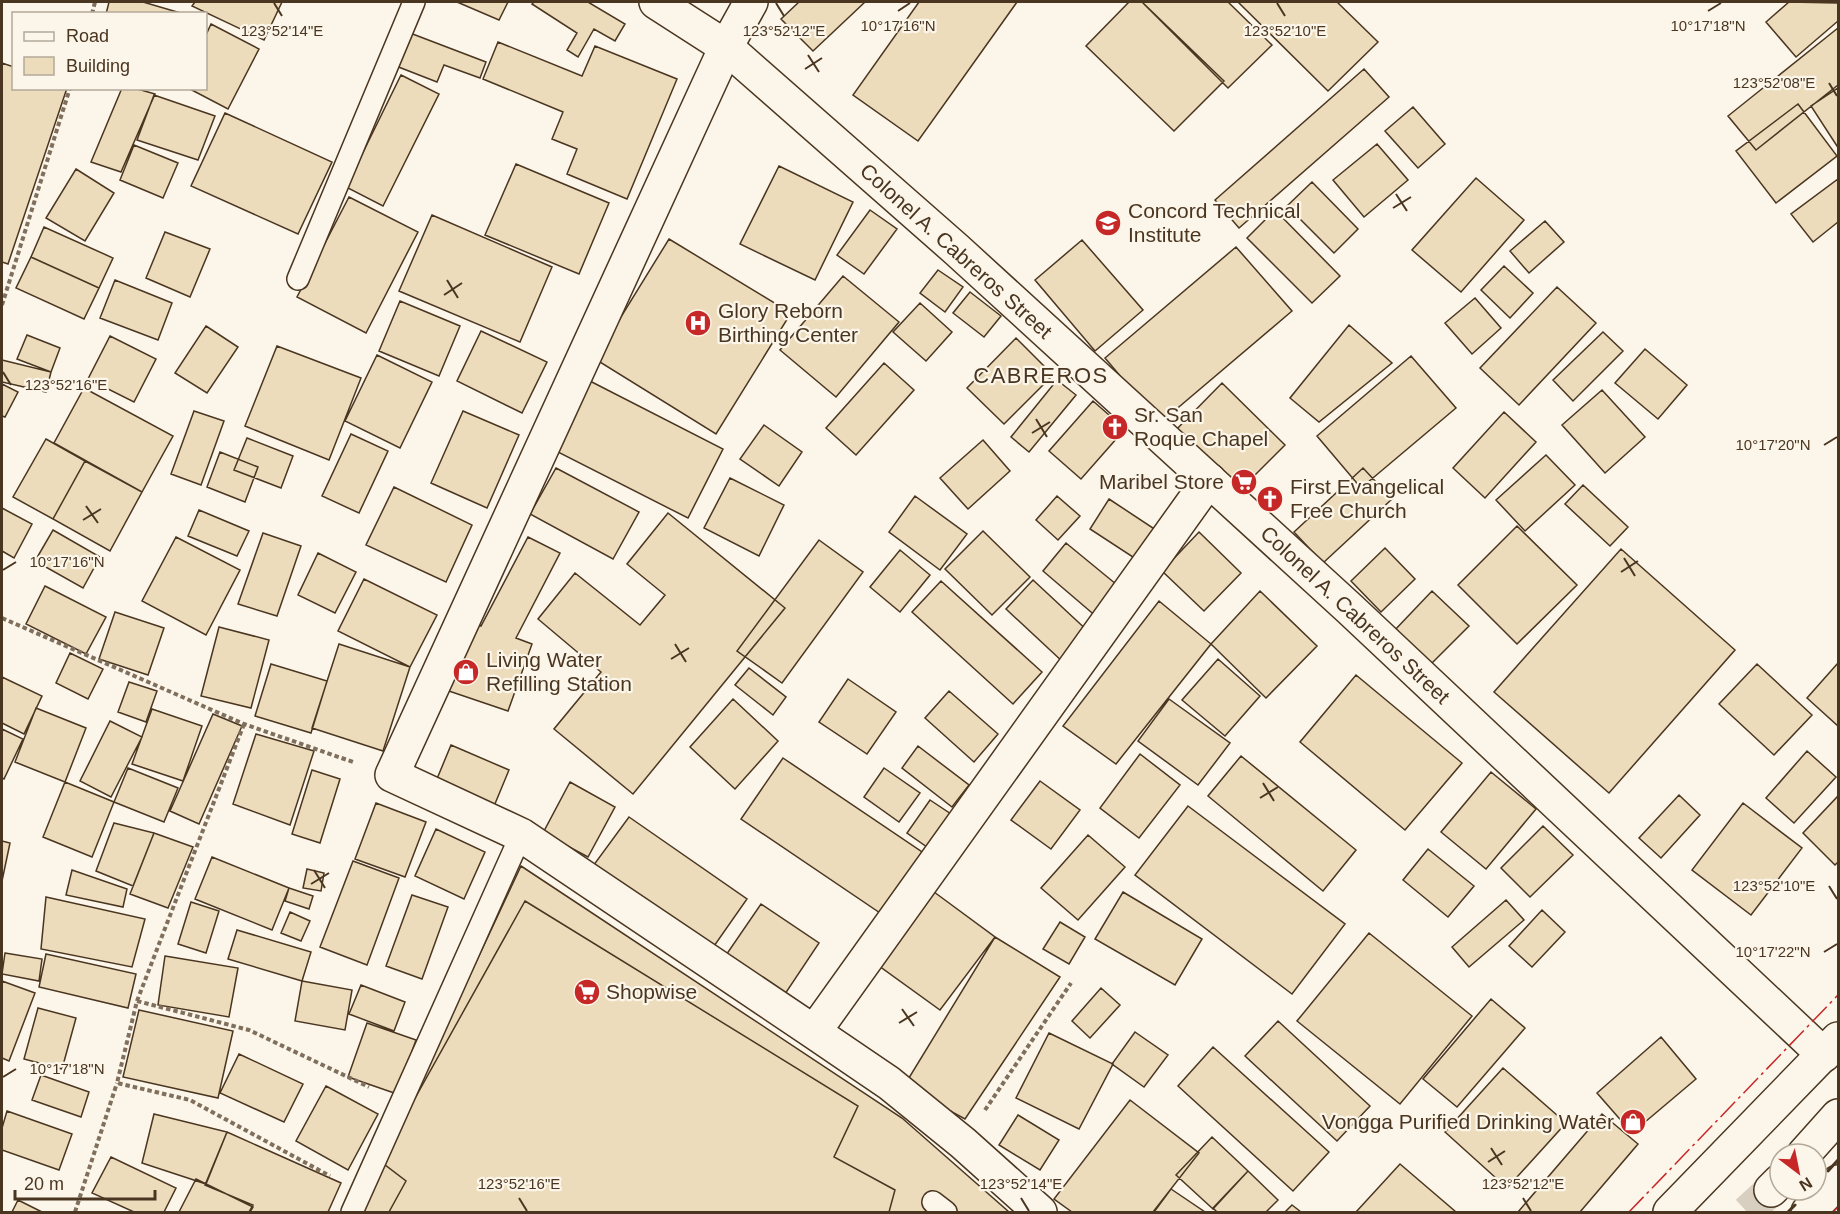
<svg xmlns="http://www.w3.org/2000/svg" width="1840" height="1214" font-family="Helvetica,sans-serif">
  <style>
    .building { fill: #ecdcbc; stroke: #4a3520; stroke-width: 1.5 }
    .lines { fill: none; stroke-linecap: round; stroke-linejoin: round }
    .primary-tunnel { stroke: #d8cfc1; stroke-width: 33; stroke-dasharray: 33 16; stroke-linecap: butt }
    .service-casing { stroke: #4a3520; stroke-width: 24 }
    .minor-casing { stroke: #4a3520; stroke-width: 36 }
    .tertiary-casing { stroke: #4a3520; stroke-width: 36 }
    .secondary-casing { stroke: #4a3520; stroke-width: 36 }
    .primary-casing { stroke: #4a3520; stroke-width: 36 }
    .path { stroke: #7f6f5c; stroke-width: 4; stroke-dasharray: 4.5 3; stroke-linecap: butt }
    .service { stroke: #fbf6e9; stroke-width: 21 }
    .minor { stroke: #fbf6e9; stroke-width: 33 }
    .tertiary { stroke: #fbf6e9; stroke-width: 33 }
    .secondary { stroke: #fbf6e9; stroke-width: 33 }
    .primary { stroke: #fbf6e9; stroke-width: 33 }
    .wall { stroke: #4a3520; stroke-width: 3 }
    .power { stroke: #c62828; stroke-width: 1.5; stroke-dasharray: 21 4.5 3 4.5; stroke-linecap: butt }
    .ticks { fill: none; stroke: #4a3520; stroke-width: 2 }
    .labels { text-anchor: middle; stroke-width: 4.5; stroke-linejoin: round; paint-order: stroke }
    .poi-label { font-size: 21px; fill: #4a3520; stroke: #fbf6e9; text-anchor: start }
    .street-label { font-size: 21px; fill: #4a3520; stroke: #fbf6e9 }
    .neighbourhood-label { font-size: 22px; letter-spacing: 1.5px; fill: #4a3520; stroke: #fbf6e9 }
    .ticks-label { font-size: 15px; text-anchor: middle; fill: #4a3520; stroke: #fbf6e9; stroke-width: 4.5; stroke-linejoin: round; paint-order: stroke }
  </style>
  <rect width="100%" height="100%" fill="#fbf6e9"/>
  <!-- building -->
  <path class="building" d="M109,2H143L184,14H106Z
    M195,2H282L264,40L192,6Z
    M457,2H508L499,20Z
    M534,2H588L625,24L615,41L594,29L578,57L567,50L577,33L532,4Z
    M799,2H865L813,51L781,19Z
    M919,2H1017L918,141L853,95Z
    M1129,2H1142L1224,81L1174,131L1086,46Z
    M1142,2H1228L1272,45L1228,88Z
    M1238,2H1337L1378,42L1328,91Z
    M1789,2L1838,3V21L1796,57L1766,22Z
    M211,24L259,49L228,109L188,88H206V35Z
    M1838,28V85L1756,150L1728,116Z
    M410,33L486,62L480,78L444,65L437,82L396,66Z
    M498,42L582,76L595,46L677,79L627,199L567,174L577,149L552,139L563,112L483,79Z
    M2,63L14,67V88H67L8,264L2,262Z
    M1364,69L1389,97L1239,228L1215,200Z
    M401,75L439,94L383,206L346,187Z
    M122,88H134L155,94L121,172L91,162Z
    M1838,88V145L1837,146L1811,106Z
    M154,95L215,116L198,160L137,140Z
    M1798,104L1837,156L1776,203L1736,151Z
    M1413,107L1445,144L1418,168L1385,131Z
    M225,113L332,162L298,234L191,186Z
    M1377,144L1408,180L1364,217L1333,180Z
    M134,145L178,163L163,198L120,180Z
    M516,164L609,203L579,274L485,235Z
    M779,166L853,202L815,280L740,244Z
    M76,169L114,193L85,241L46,218Z
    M1476,178L1524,220L1461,292L1412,250Z
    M1838,179V222L1813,242L1791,214Z
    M1312,182L1358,229L1334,253L1287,206Z
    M349,197L418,232L366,333L297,297Z
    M870,210L897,229L864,274L837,255Z
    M1275,210L1340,276L1312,303L1247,238Z
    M432,215L552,267L520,342L399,291Z
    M1545,221L1564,242L1529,273L1510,251Z
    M44,227L113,258L99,288L31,257Z
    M165,232L210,249L190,297L146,278Z
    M669,239L791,313L716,434L595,359Z
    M1082,240L1143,310L1095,351L1035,280Z
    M1236,247L1292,311L1160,423L1105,358Z
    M31,257L99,288L84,319L16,288Z
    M1504,266L1533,293L1510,318L1481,290Z
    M938,270L963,287L945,312L920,293Z
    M843,276L899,322L836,397L780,350Z
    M115,280L172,303L158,340L100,318Z
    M1557,287L1596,323L1519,405L1480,368Z
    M970,292L1001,316L984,337L953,313Z
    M1475,298L1501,328L1472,354L1445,323Z
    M400,301L460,326L439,376L379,351Z
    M920,303L952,332L926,361L893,332Z
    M1349,325L1392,363L1319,422L1290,398Z
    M206,326L238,347L207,393L175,373Z
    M481,331L547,362L522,413L457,381Z
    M1603,332L1623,351L1573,401L1553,380Z
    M27,335L60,348L51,372L17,359Z
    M110,336L156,359L134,402L88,379Z
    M1016,338L1053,375L1004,424L967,388Z
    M277,346L361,378L329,460L245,426Z
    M1645,349L1687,385L1658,419L1615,383Z
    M377,355L432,382L400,448L345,421Z
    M1411,356L1456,408L1361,488L1317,436Z
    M2,360L51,372L46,392L2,382Z
    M884,363L914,390L856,455L826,428Z
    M586,379L723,449L688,518L550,448Z
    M1057,380L1076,395L1029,452L1011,437Z
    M1222,383L1285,445L1233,497L1170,436Z
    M2,384L18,392L5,417L2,416Z
    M84,388L173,436L142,492L54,443Z
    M1602,390L1645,437L1605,473L1562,425Z
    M1093,401L1125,429L1081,479L1049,451Z
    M194,411L224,421L201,485L171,474Z
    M463,411L519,435L487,508L431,483Z
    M1504,412L1536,442L1485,498L1453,468Z
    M764,425L802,452L779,486L740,459Z
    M351,434L388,451L359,513L322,496Z
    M247,438L293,456L281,488L234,470Z
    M46,439L85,461L53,519L13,497Z
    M983,440L1010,471L968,509L940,478Z
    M220,452L258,467L245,502L207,487Z
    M1546,455L1575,485L1525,531L1496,500Z
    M85,461L142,492L110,551L53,519Z
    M556,468L639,512L613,559L530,514Z
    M1363,468L1392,499L1323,563L1294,532Z
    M730,478L784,505L759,556L704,528Z
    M1583,485L1628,527L1610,546L1565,504Z
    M394,487L472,525L446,582L366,545Z
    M915,496L967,534L940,570L889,532Z
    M1057,496L1080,516L1058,540L1036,520Z
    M1109,499L1162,534L1142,563L1090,529Z
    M2,508L32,524L14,558L2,551Z
    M199,510L249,531L237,556L188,536Z
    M668,513L785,608L633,794L554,729L601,672L538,619L575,573L640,625L665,595L627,564Z
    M1517,526L1577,585L1517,644L1458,585Z
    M53,530L100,557L83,588L35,561Z
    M983,531L1030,577L992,615L945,569Z
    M1199,532L1241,573L1204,611L1162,571Z
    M263,533L301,546L277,616L238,604Z
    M176,537L240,570L206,635L142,601Z
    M528,537L560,553L516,638L532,644L508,711L440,688L463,620L481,626Z
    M819,540L863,572L782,683L737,651Z
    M1066,543L1122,589L1098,618L1043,571Z
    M1385,548L1415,579L1381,612L1351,581Z
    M1621,549L1735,650L1609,793L1494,692Z
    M900,550L930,575L900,612L870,587Z
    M318,553L356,572L335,613L298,595Z
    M364,579L437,615L410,667L338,631Z
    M1033,580L1091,634L1064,663L1006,609Z
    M941,581L1042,672L1013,704L912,612Z
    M45,586L106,617L86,654L26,624Z
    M1260,591L1317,646L1266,698L1211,644Z
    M1432,591L1469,626L1429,666L1393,632Z
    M1159,601L1211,644L1116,764L1063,726Z
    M115,612L164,628L148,675L99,659Z
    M219,627L269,640L251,708L201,696Z
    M339,644L410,667L383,751L312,728Z
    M70,653L103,669L88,699L56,683Z
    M1218,659L1260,696L1225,736L1182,700Z
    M1838,663V726L1807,698Z
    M271,664L327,681L311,733L255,716Z
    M1757,664L1812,715L1774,755L1719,704Z
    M749,668L786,697L773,715L735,685Z
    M1356,675L1462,763L1405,830L1300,742Z
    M2,677L42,696L24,734L2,723Z
    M848,679L896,712L867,754L819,722Z
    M129,682L157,691L146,722L118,712Z
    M949,691L998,734L974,762L925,718Z
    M733,699L778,741L735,789L690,747Z
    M1169,699L1230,743L1198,785L1138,741Z
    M36,708L86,728L65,782L15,762Z
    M152,709L202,726L183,781L132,764Z
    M213,714L242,726L199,824L170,811Z
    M110,721L142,737L111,797L80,781Z
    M2,729L23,739L4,779L2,778Z
    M256,734L314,751L290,825L233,804Z
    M451,745L509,770L492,811L434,786Z
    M918,746L969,785L952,807L902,768Z
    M1807,751L1836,777L1794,823L1766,798Z
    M1140,754L1180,785L1139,838L1100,808Z
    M1241,756L1356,850L1323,891L1208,796Z
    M783,758L931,858L889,919L741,819Z
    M128,768L178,788L164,822L114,802Z
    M884,768L920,793L899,822L864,797Z
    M312,770L340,779L320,843L292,834Z
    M1491,772L1536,809L1486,869L1441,832Z
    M1040,781L1080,810L1051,849L1011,820Z
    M65,782L114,802L92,857L43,837Z
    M570,782L615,807L588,857L543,833Z
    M1679,795L1700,815L1661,858L1639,838Z
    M1838,796V862L1835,865L1803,833Z
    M930,800L960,820L937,854L907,833Z
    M376,803L426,822L405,877L355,859Z
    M1743,803L1802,848L1751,915L1692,870Z
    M1188,806L1345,924L1292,994L1135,875Z
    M629,817L747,899L712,949L593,866Z
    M114,823L154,833L133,886L96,871Z
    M1543,826L1573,855L1530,897L1501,868Z
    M436,829L485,852L464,899L415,876Z
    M154,833L193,847L168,908L130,894Z
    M1088,835L1125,867L1078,920L1041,888Z
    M2,841L10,843L2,881Z
    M1428,849L1474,886L1448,917L1403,880Z
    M212,857L289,888L272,930L195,899Z
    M353,861L399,878L367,965L320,947Z
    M521,866L902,1118L1009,1212H359Z
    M307,869L324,873L321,891L303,888Z
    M72,870L127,889L123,907L66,895Z
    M289,888L313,896L309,909L285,901Z
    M930,889L995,937L940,1010L875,963Z
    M1123,892L1202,939L1175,985L1095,939Z
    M412,895L448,907L422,979L386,966Z
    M46,897L145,919L132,967L41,949Z
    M1506,900L1524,920L1469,967L1452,947Z
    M525,901L858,1106L834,1157L895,1190L889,1212H389L406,1181L380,1161Z
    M191,902L219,911L206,953L178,944Z
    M761,904L819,943L783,997L724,958Z
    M1542,910L1565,932L1532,967L1509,946Z
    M290,912L310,921L301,941L281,933Z
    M1060,922L1085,937L1069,964L1043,949Z
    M237,930L311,952L302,981L228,959Z
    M1369,933L1472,1016L1400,1104L1297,1021Z
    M995,937L1060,977L965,1119L904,1086Z
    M5,953L42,959L39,981L2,974Z
    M46,954L136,974L128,1008L39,987Z
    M165,956L238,968L229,1017L158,1005Z
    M2,981L35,993L9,1061L2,1058Z
    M302,981L352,990L345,1030L295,1021Z
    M361,985L405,1002L394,1031L349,1014Z
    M1101,988L1120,1005L1090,1038L1072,1021Z
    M1491,999L1525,1028L1457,1107L1423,1079Z
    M38,1008L76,1018L62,1069L24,1059Z
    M139,1010L233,1031L218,1098L123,1077Z
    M1278,1021L1370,1106L1337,1141L1245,1056Z
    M367,1023L416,1040L397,1094L348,1077Z
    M1135,1032L1168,1055L1144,1087L1112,1064Z
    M1049,1033L1113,1064L1079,1129L1016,1098Z
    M1661,1037L1696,1079L1632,1133L1597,1093Z
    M1213,1047L1329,1152L1293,1191L1178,1086Z
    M239,1054L303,1084L284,1122L220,1093Z
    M1503,1068L1566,1123L1507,1188L1445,1132Z
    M41,1075L89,1092L81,1117L32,1100Z
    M326,1086L378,1114L348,1170L296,1141Z
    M1130,1100L1199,1153L1153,1212H1072L1054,1199Z
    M7,1111L72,1134L59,1170L2,1150V1128Z
    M154,1114L227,1132L206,1184L142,1163Z
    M1602,1114L1638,1144L1580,1212H1518Z
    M1018,1115L1059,1140L1040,1170L999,1145Z
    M227,1132L341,1183L328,1212H249L253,1205L205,1185Z
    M1212,1137L1248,1171L1213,1209L1176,1175Z
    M111,1157L176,1188L164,1212H134L92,1193Z
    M1400,1164L1456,1212H1356Z
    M1248,1171L1278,1200L1266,1212H1217L1213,1208Z
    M196,1179L253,1207L250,1212H179Z
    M1171,1189L1205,1212H1154Z
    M18,1200L42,1212H12Z
    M1292,1205L1301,1212H1285Z"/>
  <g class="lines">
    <!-- primary-tunnel -->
    <path class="primary-tunnel" d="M1747,1212L1771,1190"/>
    <defs>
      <path id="service" d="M298,279L414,2
        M933,1202L946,1212
        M352,1212L521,835"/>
      <path id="minor" d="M751,2L726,47L392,775L521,835L814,1032L889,1083L963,1143L1040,1212
        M814,1032L1209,480"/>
      <path id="tertiary" d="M656,2L726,47L957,250L1350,609L1824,1055"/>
      <path id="secondary" d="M1670,1212L1838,1039
        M1808,1212L1838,1182"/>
      <path id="primary" d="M1804,1154L1838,1116
        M1771,1190L1780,1181"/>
    </defs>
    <!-- service casing -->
    <use href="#service" class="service-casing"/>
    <!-- minor casing -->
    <use href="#minor" class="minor-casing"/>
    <!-- tertiary casing -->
    <use href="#tertiary" class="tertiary-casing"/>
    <!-- secondary casing -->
    <use href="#secondary" class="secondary-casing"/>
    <!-- primary casing -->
    <use href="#primary" class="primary-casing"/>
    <!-- path -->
    <path class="path" d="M92,14L95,2
      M2,305L70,88
      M2,618L244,724L353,762
      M244,724L137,1001L117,1083L190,1100L330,1176
      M137,1001L249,1030L369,1087
      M985,1110L1071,983
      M75,1212L117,1083"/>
    <!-- service -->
    <use href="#service" class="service"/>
    <!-- minor -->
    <use href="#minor" class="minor"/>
    <!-- tertiary -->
    <use href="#tertiary" class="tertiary"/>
    <!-- secondary -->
    <use href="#secondary" class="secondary"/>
    <!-- primary -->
    <use href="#primary" class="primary"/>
    <!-- wall -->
    <path class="wall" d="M1828,1171L1838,1160
      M1788,1212L1795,1205"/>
    <!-- power -->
    <path class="power" d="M1629,1212L1838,995
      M1833,1212L1838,1207"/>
  </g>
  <!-- ticks -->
  <path class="ticks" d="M274,3L282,16M776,3L784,16M1277,3L1285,16M898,11L910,3M1708,11L1721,3M808,55L819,72M805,69L822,58M1829,83L1837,96M1396,194L1407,211M1393,208L1411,197M447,280L458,298M444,295L462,283M3,372L11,385M1036,419L1047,437M1032,433L1050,422M1824,445L1837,437M86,506L98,523M83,520L101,509M1624,558L1635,576M3,570L16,562M1621,572L1638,561M675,644L686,662M671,659L689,648M1263,783L1274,801M1260,798L1278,787M314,870L325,888M311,884L329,873M1829,886L1837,899M1824,952L1837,944M902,1009L914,1026M899,1023L917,1012M3,1077L16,1069M1491,1148L1502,1165M1488,1162L1505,1151M519,1198L527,1211M1021,1198L1029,1211M1523,1198L1531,1211"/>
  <!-- icons -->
  <defs>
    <symbol id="school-disc" viewBox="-11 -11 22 22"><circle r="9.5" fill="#c62828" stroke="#fbf6e9"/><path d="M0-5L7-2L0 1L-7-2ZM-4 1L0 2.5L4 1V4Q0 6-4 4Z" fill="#fff"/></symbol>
    <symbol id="hospital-disc" viewBox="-11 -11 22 22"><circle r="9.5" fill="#c62828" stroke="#fbf6e9"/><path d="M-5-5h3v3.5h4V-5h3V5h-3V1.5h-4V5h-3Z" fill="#fff"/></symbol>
    <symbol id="church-disc" viewBox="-11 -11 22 22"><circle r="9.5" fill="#c62828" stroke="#fbf6e9"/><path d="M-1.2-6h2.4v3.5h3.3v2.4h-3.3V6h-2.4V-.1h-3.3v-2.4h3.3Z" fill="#fff"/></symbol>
    <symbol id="supermarket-disc" viewBox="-11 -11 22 22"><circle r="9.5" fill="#c62828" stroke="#fbf6e9"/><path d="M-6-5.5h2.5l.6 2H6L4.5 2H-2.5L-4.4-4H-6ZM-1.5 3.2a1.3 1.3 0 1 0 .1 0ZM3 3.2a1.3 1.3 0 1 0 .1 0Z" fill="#fff"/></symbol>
    <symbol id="shop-disc" viewBox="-11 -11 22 22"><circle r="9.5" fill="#c62828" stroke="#fbf6e9"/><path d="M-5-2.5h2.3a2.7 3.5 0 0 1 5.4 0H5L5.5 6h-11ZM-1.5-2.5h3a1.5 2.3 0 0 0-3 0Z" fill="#fff"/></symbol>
  </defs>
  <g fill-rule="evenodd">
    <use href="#school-disc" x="1093" y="208" width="30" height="30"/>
    <use href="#hospital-disc" x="683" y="308" width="30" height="30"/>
    <use href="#church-disc" x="1100" y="412" width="30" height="30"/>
    <use href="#supermarket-disc" x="1229" y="467" width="30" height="30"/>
    <use href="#church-disc" x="1255" y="484" width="30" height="30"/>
    <use href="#shop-disc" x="451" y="657" width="30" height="30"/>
    <use href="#supermarket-disc" x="572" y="977" width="30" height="30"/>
    <use href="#shop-disc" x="1618" y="1107" width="30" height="30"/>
  </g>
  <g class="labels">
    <!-- poi labels -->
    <g class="poi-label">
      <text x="1128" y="218">Concord Technical<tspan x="1128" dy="24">Institute</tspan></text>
      <text x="718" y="318">Glory Reborn<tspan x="718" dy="24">Birthing Center</tspan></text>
      <text x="1134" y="422">Sr. San<tspan x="1134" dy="24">Roque Chapel</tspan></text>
      <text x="1224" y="489" text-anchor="end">Maribel Store</text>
      <text x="1290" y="494">First Evangelical<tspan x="1290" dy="24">Free Church</tspan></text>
      <text x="486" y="667">Living Water<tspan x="486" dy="24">Refilling Station</tspan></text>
      <text x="606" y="999">Shopwise</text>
      <text x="1614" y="1129" text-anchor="end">Vongga Purified Drinking Water</text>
    </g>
    <!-- street labels -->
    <g class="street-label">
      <text transform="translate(956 251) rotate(42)" y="7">Colonel A. Cabreros Street</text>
      <text transform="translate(1355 615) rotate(43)" y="7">Colonel A. Cabreros Street</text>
    </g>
    <!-- neighbourhood labels -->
    <g class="neighbourhood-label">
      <text x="1041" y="383">CABREROS</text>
    </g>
  </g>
  <g class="ticks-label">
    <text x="898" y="31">10°17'16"N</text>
    <text x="1708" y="31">10°17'18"N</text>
    <text x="282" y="36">123°52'14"E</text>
    <text x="784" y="36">123°52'12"E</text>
    <text x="1285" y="36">123°52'10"E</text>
    <text x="1774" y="88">123°52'08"E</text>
    <text x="66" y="390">123°52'16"E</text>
    <text x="1773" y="450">10°17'20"N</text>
    <text x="67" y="567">10°17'16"N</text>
    <text x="1774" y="891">123°52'10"E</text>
    <text x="1773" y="957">10°17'22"N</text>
    <text x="67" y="1074">10°17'18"N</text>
    <text x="519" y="1189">123°52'16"E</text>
    <text x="1021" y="1189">123°52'14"E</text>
    <text x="1523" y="1189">123°52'12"E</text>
  </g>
  <!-- border -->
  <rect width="1840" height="1214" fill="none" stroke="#4a3520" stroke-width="6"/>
  <!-- legend -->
  <rect x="12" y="12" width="195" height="78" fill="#fbf6e9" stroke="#b4a999" stroke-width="1.5"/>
  <rect x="24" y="32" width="30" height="9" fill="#fbf6e9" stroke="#b4a999" stroke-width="1.5"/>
  <text x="66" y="42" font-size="18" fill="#4a3520">Road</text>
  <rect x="24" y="57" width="30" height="18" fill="#ecdcbc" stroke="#b4a999" stroke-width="1.5"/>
  <text x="66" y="72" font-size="18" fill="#4a3520">Building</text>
  <!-- north arrow -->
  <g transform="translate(1798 1172) rotate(148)"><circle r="28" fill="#fbf6e9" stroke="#b4a999" stroke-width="1.5"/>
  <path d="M0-4.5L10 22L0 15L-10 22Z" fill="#c62828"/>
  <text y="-9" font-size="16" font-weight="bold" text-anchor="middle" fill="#4a3520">N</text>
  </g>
  <!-- scale -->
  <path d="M15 1190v9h140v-9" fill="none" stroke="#4a3520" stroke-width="3"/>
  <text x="24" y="1190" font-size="18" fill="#4a3520" stroke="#fbf6e9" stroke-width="4.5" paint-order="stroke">20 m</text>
</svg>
